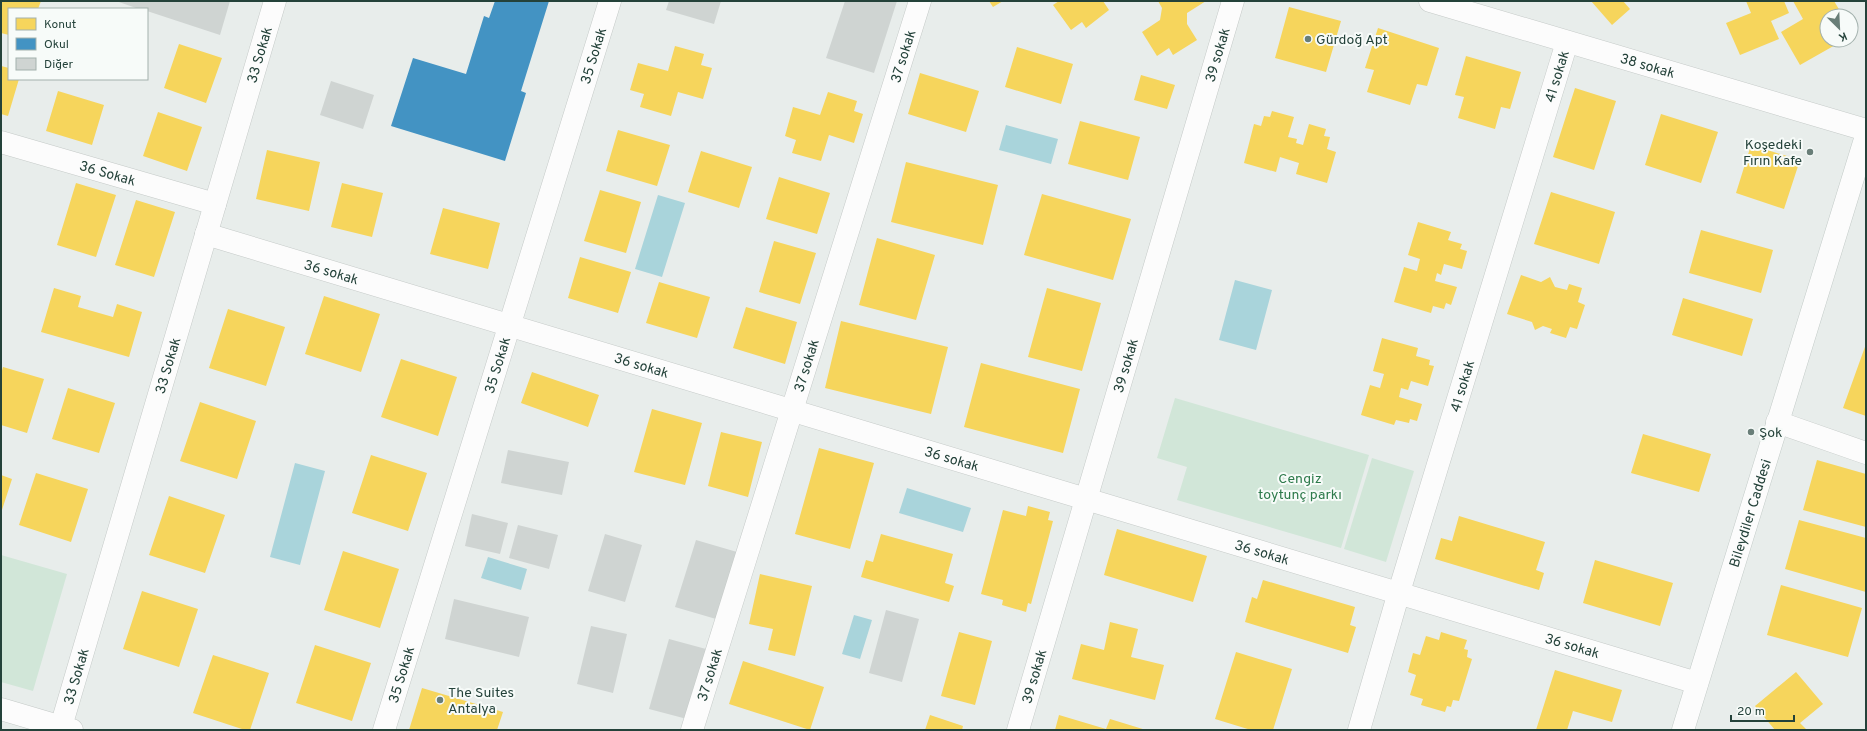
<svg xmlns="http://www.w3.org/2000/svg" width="1867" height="731" font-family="Overpass,sans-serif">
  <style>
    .green { fill: #d1e6d8 }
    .water { fill: #a9d4db }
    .homes { fill: #f6d55c }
    .schools { fill: #4393c3 }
    .building { fill: #cfd4d2 }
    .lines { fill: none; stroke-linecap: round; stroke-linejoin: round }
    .street-casing { stroke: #c5cac8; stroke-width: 23 }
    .secondary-casing { stroke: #c3cbc8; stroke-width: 23 }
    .street { stroke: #fcfcfc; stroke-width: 22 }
    .secondary { stroke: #fcfcfc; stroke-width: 22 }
    .poi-dot { fill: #697e78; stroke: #f7fbf9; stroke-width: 1.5 }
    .labels { text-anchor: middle; stroke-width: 4; stroke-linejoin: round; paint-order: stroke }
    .poi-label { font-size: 14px; fill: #24423a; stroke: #f7fbf9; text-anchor: start }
    .street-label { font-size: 14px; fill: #24423a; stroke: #f7fbf9 }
    .park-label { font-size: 14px; fill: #2d7a4b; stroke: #f7fbf9 }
  </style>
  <rect width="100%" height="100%" fill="#e8edeb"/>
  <!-- green -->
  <path class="green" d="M1175,398L1369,455L1341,548L1177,500L1187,467L1157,458Z
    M1372,458L1414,471L1386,562L1344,549Z
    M1,555L67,574L33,691L1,682Z"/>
  <!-- water -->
  <path class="water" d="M1006,125L1058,139L1051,164L999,150Z
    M658,195L685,203L662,277L635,269Z
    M1235,280L1272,290L1256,350L1219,340Z
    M295,463L325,471L300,565L270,557Z
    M907,488L971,508L963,532L899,513Z
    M488,557L527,569L521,590L481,578Z
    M854,615L872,620L860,659L842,654Z"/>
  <!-- homes -->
  <path class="homes" d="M1,1H41L38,9H9V35L1,33Z
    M989,1H1003L993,7Z
    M1059,1H1103L1109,10L1086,28L1082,22L1071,30L1053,5Z
    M1158,1H1206L1187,13V24L1197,40L1173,55L1169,48L1157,56L1142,32L1160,20L1162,8Z
    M1591,1H1623L1630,9L1612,25Z
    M1746,1H1784L1789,13L1771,21L1779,39L1740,55L1726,23L1751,13Z
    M1793,1H1834L1843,16H1827V40H1834L1837,44L1800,65L1781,32L1803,19Z
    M1289,7L1341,21L1326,72L1275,58Z
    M1378,28L1439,48L1427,86L1417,84L1410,105L1367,92L1374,70L1365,68Z
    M179,44L222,58L206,103L164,88Z
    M675,46L704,54L701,65L712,68L703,99L678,92L671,116L640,107L644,94L630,90L638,63L668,71Z
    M1017,47L1073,64L1061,104L1005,87Z
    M1466,56L1521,72L1510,109L1501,107L1495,129L1458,118L1464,97L1455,95Z
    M1,66L9,68V79H19L8,116L1,114Z
    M920,73L979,91L966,132L908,114Z
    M1141,75L1175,85L1167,109L1134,100Z
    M1575,88L1616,101L1594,170L1553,157Z
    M58,91L104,105L92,145L46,131Z
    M828,92L857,101L854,111L863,114L854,143L829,135L821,161L792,153L796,140L785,136L793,107L820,115Z
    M1272,111L1294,117L1288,137L1297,139L1296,143L1303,145L1309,124L1326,129L1324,136L1330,137L1327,149L1336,152L1327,183L1296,174L1299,163L1280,157L1276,172L1244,163L1254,124L1261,126L1264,116L1270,117Z
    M158,112L202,127L187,171L143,156Z
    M1661,114L1718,132L1701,183L1645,165Z
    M1080,121L1140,137L1128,180L1068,164Z
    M618,130L670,145L657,186L606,171Z
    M1751,145L1800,160L1784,209L1736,193Z
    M267,150L320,162L309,211L256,199Z
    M701,151L752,167L739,208L688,192Z
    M906,162L998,185L983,245L891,222Z
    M779,177L830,193L817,234L766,219Z
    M76,183L116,195L96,257L57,245Z
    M342,183L383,193L372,237L331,227Z
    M600,190L641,202L626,253L584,241Z
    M1551,192L1615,212L1599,264L1534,244Z
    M1042,194L1131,219L1113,280L1024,255Z
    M136,200L175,212L154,277L115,265Z
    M443,208L500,223L488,269L430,254Z
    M1418,222L1451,232L1448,240L1462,244L1460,249L1467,251L1462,269L1444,264L1441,275L1437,273L1435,281L1457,287L1451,305L1446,303L1444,309L1433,306L1431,313L1394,302L1404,267L1417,271L1420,259L1408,255Z
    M1701,230L1773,250L1761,293L1689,273Z
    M877,238L935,255L916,320L859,305Z
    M774,241L816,253L800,304L759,292Z
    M580,257L631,272L618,313L568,298Z
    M1521,275L1541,282L1550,277L1555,287L1567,290L1569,284L1582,288L1578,302L1585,305L1577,329L1570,327L1566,338L1550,333L1552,329L1543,326L1535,330L1532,322L1507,314Z
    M659,282L710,297L697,338L646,323Z
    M54,288L81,296L78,307L113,317L117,304L142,312L129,357L41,332Z
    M1047,288L1101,303L1082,371L1028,357Z
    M324,296L380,314L361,372L305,354Z
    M1683,298L1753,319L1742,356L1672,335Z
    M746,307L797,322L785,364L733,348Z
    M228,309L285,327L266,386L209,368Z
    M841,321L948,347L931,414L825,388Z
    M1382,338L1418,348L1416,356L1430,360L1429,365L1434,366L1428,386L1411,381L1408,390L1401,388L1399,397L1422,404L1417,421L1410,419L1409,423L1396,420L1394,425L1361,415L1370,385L1380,388L1384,374L1373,371Z
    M1866,344V416L1843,408Z
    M401,359L457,377L438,436L381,417Z
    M981,363L1080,389L1063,453L964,427Z
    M3,367L44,379L27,433L1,425V374Z
    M532,372L599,395L588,427L521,403Z
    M68,388L115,403L99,453L52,439Z
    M200,402L256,421L237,479L180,461Z
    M652,409L702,423L685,485L634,472Z
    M721,432L762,442L748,497L708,486Z
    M1643,434L1711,454L1699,492L1631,473Z
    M819,448L874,463L850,549L795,534Z
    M371,455L427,473L408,531L352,513Z
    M1817,460L1866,474V527L1803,510Z
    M36,473L88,489L71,542L19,525Z
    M1,475L12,479L1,513Z
    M169,496L225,515L205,573L149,555Z
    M1028,506L1050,512L1048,520L1053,521L1031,604L1028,603L1026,612L1002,605L1003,600L981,594L1003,510L1026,516Z
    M1459,516L1545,542L1536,570L1544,573L1539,590L1435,559L1441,538L1452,541Z
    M1799,520L1866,538V592L1785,569Z
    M1117,529L1207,556L1193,602L1104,575Z
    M881,534L953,554L945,583L954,586L949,602L861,577L866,560L873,562Z
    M343,551L399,569L380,628L324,610Z
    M1595,560L1673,583L1660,626L1583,603Z
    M760,574L812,586L795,656L768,650L773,629L749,624Z
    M1263,580L1355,607L1350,625L1356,627L1348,653L1245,622L1252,597L1257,599Z
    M1781,585L1862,608L1848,657L1767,635Z
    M142,591L198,609L179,667L123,649Z
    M1110,622L1138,629L1131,657L1164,665L1155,700L1072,679L1081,644L1104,650Z
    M959,632L992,641L975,705L941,696Z
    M1441,632L1467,640L1464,649L1468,650L1467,657L1472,659L1459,701L1453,700L1451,707L1447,706L1445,712L1421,705L1423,699L1410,695L1416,675L1408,672L1413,653L1420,655L1426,636L1439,640Z
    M315,645L371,663L352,721L296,703Z
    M1236,652L1292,669L1273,730H1251L1215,719Z
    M213,655L269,673L250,730H245L193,713Z
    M743,661L824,687L810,730L729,704Z
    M1555,670L1622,690L1612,722L1573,711L1567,730H1536Z
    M1796,672L1823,704L1800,723L1807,730H1775L1755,706Z
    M422,688L503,712L497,730H409Z
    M930,715L963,726L962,730H925Z
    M1059,715L1106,729L1110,719L1146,730H1055Z"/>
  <!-- schools -->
  <path class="schools" d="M495,1H549L521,91L526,93L505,161L391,126L413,58L466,74L484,16L489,18Z"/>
  <!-- building -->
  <path class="building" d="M116,1H230L220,35L147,11V9H139Z
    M669,1H721L714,24L666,10Z
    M845,1H897L874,73L826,58Z
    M331,81L374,95L363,129L320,115Z
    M508,450L569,462L562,495L501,483Z
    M472,514L508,523L500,554L465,546Z
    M518,525L558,535L549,569L509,558Z
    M605,534L642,545L625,602L588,591Z
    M696,540L737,552L716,619L675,607Z
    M454,599L529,617L519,657L445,639Z
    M886,610L919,619L902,682L869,673Z
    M591,626L627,634L613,693L577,684Z
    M669,639L706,649L687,719L649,709Z"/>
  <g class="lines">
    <defs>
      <g id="street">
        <path id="s1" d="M1430,1L1866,130"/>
        <path id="s2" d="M1,142L215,204"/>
        <path id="s3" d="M206,234L1697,683"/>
        <path d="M1777,422L1866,453"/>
        <path d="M1,709L72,730"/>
        <path id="s4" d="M60,730L275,1"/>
        <path id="s5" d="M384,730L610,1"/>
        <path id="s6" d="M692,730L920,1"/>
        <path id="s7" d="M1018,730L1233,1"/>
        <path id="s8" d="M1359,730L1399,592L1567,42"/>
      </g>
      <g id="secondary">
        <path id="s9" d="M1683,730L1866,136"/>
      </g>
    </defs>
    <!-- street casing -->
    <use href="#street" class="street-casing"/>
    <!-- secondary casing -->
    <use href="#secondary" class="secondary-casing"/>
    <!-- street -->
    <use href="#street" class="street"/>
    <!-- secondary -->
    <use href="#secondary" class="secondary"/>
  </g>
  <!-- markers -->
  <g class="poi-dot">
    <circle cx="1308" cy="39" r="4"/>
    <circle cx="1810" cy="152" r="4"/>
    <circle cx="1751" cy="432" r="4"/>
    <circle cx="440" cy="700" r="4"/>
  </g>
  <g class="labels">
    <!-- poi labels -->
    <g class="poi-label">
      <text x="1316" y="44">Gürdoğ Apt</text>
      <text x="1802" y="149" text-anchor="end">Koşedeki<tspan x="1802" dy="16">Fırın Kafe</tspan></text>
      <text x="1759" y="437">Şok</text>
      <text x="448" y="697">The Suites<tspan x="448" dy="16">Antalya</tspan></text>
    </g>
    <!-- street labels -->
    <g class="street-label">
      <text dy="5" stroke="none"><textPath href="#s4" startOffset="704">33 Sokak</textPath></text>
      <text dy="5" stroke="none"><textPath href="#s7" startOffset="704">39 sokak</textPath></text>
      <text dy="5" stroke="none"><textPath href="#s5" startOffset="706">35 Sokak</textPath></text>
      <text dy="5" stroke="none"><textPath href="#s6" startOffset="706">37 sokak</textPath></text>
      <text dy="5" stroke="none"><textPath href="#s1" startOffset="227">38 sokak</textPath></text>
      <text dy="5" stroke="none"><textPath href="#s8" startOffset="683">41 sokak</textPath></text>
      <text dy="5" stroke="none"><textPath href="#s2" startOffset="111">36 Sokak</textPath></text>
      <text dy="5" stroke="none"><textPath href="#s3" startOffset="131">36 sokak</textPath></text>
      <text dy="5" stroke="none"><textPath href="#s3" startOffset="455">36 sokak</textPath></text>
      <text dy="5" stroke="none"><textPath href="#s4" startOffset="380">33 Sokak</textPath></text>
      <text dy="5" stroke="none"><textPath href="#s5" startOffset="382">35 Sokak</textPath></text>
      <text dy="5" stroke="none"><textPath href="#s6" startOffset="382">37 sokak</textPath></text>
      <text dy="5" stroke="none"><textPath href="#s7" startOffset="380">39 sokak</textPath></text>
      <text dy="5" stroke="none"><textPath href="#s8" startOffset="359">41 sokak</textPath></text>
      <text dy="5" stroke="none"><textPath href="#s3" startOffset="779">36 sokak</textPath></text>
      <text dy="5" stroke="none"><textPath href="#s9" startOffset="227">Bileydiler Caddesi</textPath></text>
      <text dy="5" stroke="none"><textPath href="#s3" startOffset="1103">36 sokak</textPath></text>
      <text dy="5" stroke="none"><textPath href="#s3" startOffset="1427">36 sokak</textPath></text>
      <text dy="5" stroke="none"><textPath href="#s5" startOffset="58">35 Sokak</textPath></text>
      <text dy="5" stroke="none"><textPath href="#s6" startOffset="58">37 sokak</textPath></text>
      <text dy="5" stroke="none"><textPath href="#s4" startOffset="56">33 Sokak</textPath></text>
      <text dy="5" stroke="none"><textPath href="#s7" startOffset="56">39 sokak</textPath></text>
    </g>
    <!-- park labels -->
    <g class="park-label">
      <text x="1300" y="483">Cengiz<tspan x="1300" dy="16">toytunç parkı</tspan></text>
    </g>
  </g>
  <!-- border -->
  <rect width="1867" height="731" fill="none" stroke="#24423a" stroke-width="4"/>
  <!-- legend -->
  <rect x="8" y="8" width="140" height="72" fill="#f7fbf9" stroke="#a3b1ad"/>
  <rect x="16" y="18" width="20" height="12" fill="#f6d55c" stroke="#a3b1ad"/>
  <text x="44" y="28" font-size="12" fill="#24423a">Konut</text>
  <rect x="16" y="38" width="20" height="12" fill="#4393c3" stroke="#a3b1ad"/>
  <text x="44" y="48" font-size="12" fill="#24423a">Okul</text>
  <rect x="16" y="58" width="20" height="12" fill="#cfd4d2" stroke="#a3b1ad"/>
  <text x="44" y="68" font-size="12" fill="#24423a">Diğer</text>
  <!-- north arrow -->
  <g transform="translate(1839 28) rotate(156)"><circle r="19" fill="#f7fbf9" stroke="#a3b1ad"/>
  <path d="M0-3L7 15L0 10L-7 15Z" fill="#697e78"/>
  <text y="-6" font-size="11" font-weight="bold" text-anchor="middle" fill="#24423a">K</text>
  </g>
  <!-- scale -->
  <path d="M1731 715v6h63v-6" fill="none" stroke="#24423a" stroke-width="2"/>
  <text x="1737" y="715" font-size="12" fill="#24423a" stroke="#f7fbf9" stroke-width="3" paint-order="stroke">20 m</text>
</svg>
